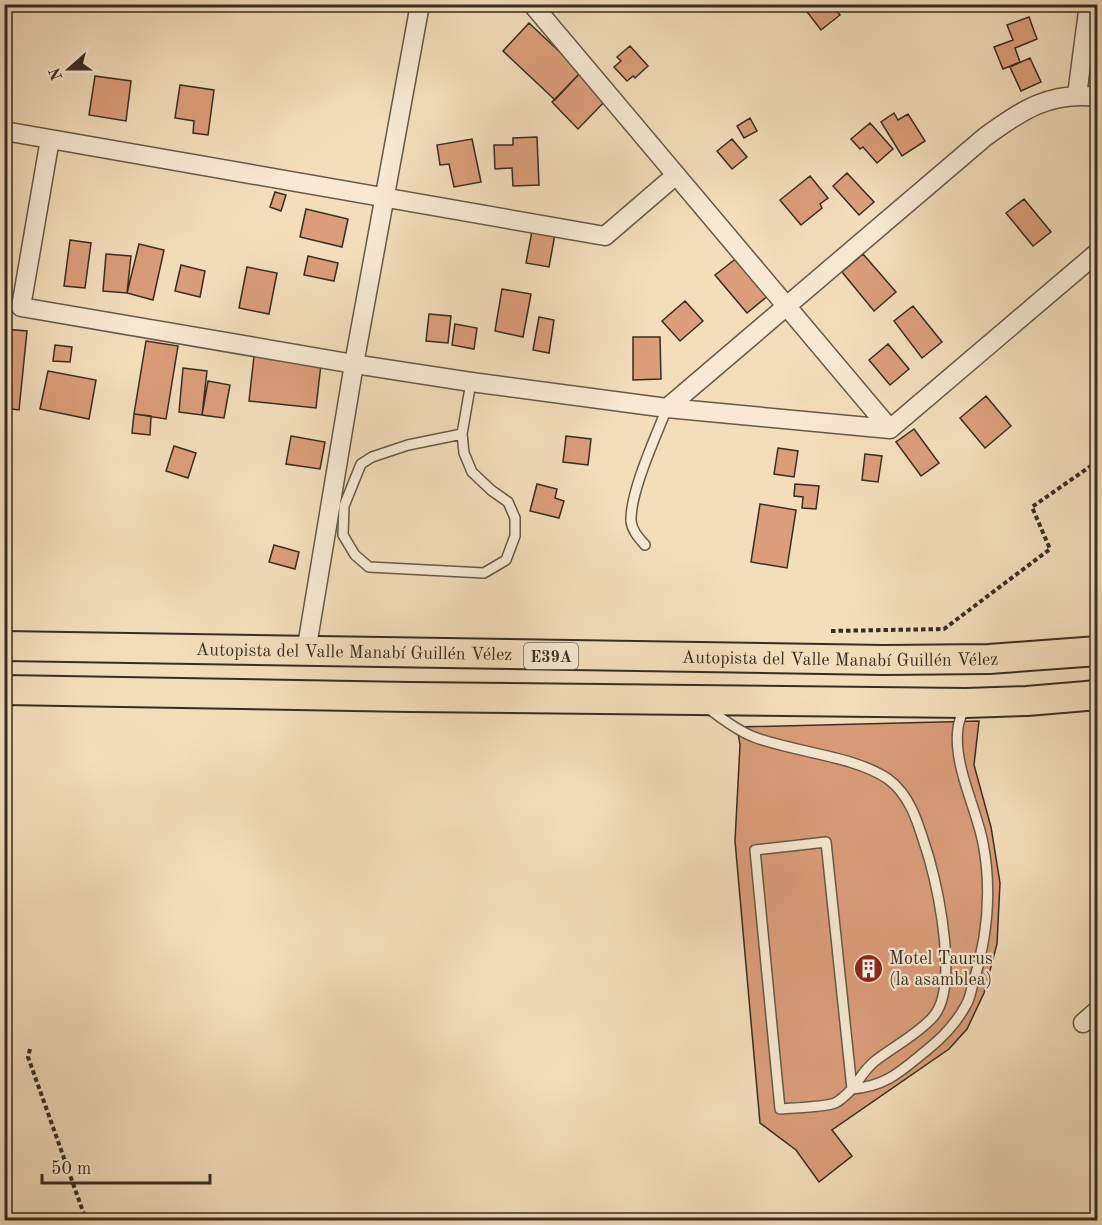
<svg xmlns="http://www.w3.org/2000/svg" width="1102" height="1225" font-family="'Old Standard TT',serif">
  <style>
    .building { fill: #dc9d7a; stroke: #372d22; stroke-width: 1.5 }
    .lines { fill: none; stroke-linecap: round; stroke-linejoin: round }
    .lane-casing { stroke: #665948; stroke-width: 12 }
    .street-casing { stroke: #665948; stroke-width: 21 }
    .primary-casing { stroke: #372d22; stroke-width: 32 }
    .path { stroke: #372d22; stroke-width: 4; stroke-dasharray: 4.5 3; stroke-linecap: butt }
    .lane { stroke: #f7e9d3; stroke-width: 9 }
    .street { stroke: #f7e9d3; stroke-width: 18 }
    .primary { stroke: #f3ddbb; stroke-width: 28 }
    .labels { text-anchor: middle; stroke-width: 4.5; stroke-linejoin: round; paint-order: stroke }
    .shield { fill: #f7e9d3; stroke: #716557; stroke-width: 1.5 }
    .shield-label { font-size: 16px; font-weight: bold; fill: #372d22 }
    .street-label { font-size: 18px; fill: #372d22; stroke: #f7e9d3 }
    .poi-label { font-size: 18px; fill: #372d22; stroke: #f7e9d3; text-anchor: start }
  </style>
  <rect width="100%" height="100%" fill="#f3ddbb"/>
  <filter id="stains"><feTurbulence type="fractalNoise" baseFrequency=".00333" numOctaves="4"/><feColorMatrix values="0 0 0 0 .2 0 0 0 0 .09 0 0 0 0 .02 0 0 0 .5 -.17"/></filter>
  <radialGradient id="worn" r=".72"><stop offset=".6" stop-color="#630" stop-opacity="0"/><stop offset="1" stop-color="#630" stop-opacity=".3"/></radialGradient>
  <!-- building -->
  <path class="building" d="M462,4H480L479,11H462Z
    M801,4H831L840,15L821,30Z
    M1098,4V49L1088,47Z
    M1029,17L1037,39L1015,48L1020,62L1003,69L994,47L1013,40L1007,25Z
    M529,23L581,72L555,100L503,51Z
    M630,46L648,66L635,78L633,76L627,81L614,67L621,61L617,57Z
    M1030,58L1041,82L1021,91L1010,67Z
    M581,72L608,98L578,129L552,102Z
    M95,76L131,81L126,121L89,115Z
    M180,85L214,90L208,135L193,133L194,121L175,118Z
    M894,113L898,120L908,114L925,141L902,156L881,122Z
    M750,118L757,131L744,138L737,126Z
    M870,123L893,149L877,163L863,147L860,149L851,139Z
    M537,137L539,185L513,186L512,168L495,169L494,145H513V138Z
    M472,139L481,182L454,187L449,164L440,165L437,145Z
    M732,139L747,157L732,169L717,151Z
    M847,173L874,202L859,215L833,186Z
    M810,176L828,198L820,204L822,208L801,225L780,200Z
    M275,192L286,195L281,211L270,207Z
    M1024,199L1051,232L1033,246L1006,213Z
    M306,209L348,219L342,247L300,237Z
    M532,231L555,234L549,267L526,263Z
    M70,240L91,243L85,288L64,286Z
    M139,244L164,250L153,300L127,293Z
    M106,254L131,256L127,293L103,291Z
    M863,254L896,292L874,311L842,272Z
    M308,256L338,263L334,281L304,275Z
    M738,257L769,295L747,313L715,275Z
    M181,265L205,271L200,297L175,291Z
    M247,267L277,273L269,314L239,308Z
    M502,289L531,294L523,337L495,331Z
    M685,301L703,321L680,341L662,321Z
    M913,306L942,342L922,358L894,321Z
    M429,314L451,316L448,343L426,341Z
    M539,317L554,320L549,353L533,350Z
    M455,324L477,328L474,349L452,345Z
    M4,329L27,331L19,410L4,408Z
    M633,337H660L661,379L633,380Z
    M146,341L178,346L166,419L134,414Z
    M888,344L909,369L890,385L869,360Z
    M55,345L72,347L70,362L53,361Z
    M254,356L321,364L316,408L249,401Z
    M183,368L207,371L202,415L179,412Z
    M48,371L96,380L89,419L40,409Z
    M208,381L230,385L224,418L202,415Z
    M986,396L1011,426L985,448L960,418Z
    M134,414L151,416L150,435L132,433Z
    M914,429L939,463L921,476L896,442Z
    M291,436L325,442L320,469L286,464Z
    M566,436L591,439L588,465L563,462Z
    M174,446L196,453L188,478L166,471Z
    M778,448L798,451L794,477L774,474Z
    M865,454L882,456L878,482L862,480Z
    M537,484L557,489L555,498L564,501L559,518L530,511Z
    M795,484L819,486L816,509L802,508L803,497L794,496Z
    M760,504L796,510L787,568L751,562Z
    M274,545L299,552L295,569L269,562Z
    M979,721L974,765L991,827L1000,883L997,944L984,993L967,1029L949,1049L832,1130L852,1156L819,1182L796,1150L760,1123L735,841L740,745L737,727Z"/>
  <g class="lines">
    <defs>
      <path id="lane" d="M462,434L408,445L372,457L361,464L344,506L343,535L355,555L369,567L484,573L506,560L515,536V518L508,502L491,490L472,472L464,453L462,434L471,382
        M645,545C639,538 632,531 631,521C630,492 656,436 667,408
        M708,708C722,719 738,731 754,737C793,752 855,756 888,779C913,797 920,831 929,858C939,894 959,988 933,1017C917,1035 894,1046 875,1061C863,1071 861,1078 852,1089C848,1093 840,1101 835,1103C825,1107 793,1108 780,1109L755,850L826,842L852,1089
        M852,1089C887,1086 901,1071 927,1050C942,1038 957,1022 966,1005C970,999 971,990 973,984C987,939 992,890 983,843C976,807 953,765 958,728C959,720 962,713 965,706"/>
      <path id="street" d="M532,4L890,429
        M1077,95L1089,4
        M4,131L50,139
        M676,175L605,236L50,139L21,307L354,364L471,382L667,408L890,429L1098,252
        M667,408L985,137C1022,110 1050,91 1098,97
        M306,652L354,364L420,4
        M1083,1023L1098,1010"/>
      <g id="primary">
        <path id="s1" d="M4,646L884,660L989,659L1098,651"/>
        <path d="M4,690L410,697L966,703L1027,701L1098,695"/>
      </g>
    </defs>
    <!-- lane casing -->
    <use href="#lane" class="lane-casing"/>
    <!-- street casing -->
    <use href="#street" class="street-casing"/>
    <!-- primary casing -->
    <use href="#primary" class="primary-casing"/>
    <!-- path -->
    <path class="path" d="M831,631L944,629L1050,549L1032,507L1098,461
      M30,1049L28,1057L86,1220"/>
    <!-- lane -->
    <use href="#lane" class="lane"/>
    <!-- street -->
    <use href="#street" class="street"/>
    <!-- primary -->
    <use href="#primary" class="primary"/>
  </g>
  <!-- icons -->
  <defs>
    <symbol id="building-disc" viewBox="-11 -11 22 22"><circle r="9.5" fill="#8f2418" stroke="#f7e9d3"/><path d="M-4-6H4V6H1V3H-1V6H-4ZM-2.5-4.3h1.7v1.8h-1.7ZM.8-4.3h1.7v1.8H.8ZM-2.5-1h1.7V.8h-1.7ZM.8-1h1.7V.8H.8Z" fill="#fff"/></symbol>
  </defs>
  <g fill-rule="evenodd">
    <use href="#building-disc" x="852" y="952" width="33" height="33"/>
  </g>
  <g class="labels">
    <!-- shield labels -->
    <rect class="shield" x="524" y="643" width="54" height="26" rx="4.5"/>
    <g class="shield-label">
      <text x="551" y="662">E39A</text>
    </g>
    <!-- street labels -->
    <g class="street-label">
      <text dy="6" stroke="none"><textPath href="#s1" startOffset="350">Autopista del Valle Manabí Guillén Vélez</textPath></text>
      <text dy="6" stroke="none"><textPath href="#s1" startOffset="836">Autopista del Valle Manabí Guillén Vélez</textPath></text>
    </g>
    <!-- poi labels -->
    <g class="poi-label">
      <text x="889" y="964">Motel Taurus<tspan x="889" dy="21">(la asamblea)</tspan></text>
    </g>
  </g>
  <!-- margin -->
  <rect width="1102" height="1225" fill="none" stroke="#f3ddbb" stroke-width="24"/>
  <rect x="6" y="6" width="1090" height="1213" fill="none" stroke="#372d22" stroke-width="3"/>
  <rect x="12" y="12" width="1078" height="1201" fill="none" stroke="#372d22" stroke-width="1.5"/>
  <!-- north arrow -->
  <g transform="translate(69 69) rotate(249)" stroke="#f7e9d3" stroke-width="4.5" paint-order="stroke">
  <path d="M0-4.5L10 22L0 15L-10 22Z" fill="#372d22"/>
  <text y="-9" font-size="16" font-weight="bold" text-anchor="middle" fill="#372d22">N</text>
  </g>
  <!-- scale -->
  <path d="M42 1174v9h168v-9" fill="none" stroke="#372d22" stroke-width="3"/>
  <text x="51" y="1174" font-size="18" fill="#372d22" stroke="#f7e9d3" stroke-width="4.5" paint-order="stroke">50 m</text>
  <rect width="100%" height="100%" filter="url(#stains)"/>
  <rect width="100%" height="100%" fill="url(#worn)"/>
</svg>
